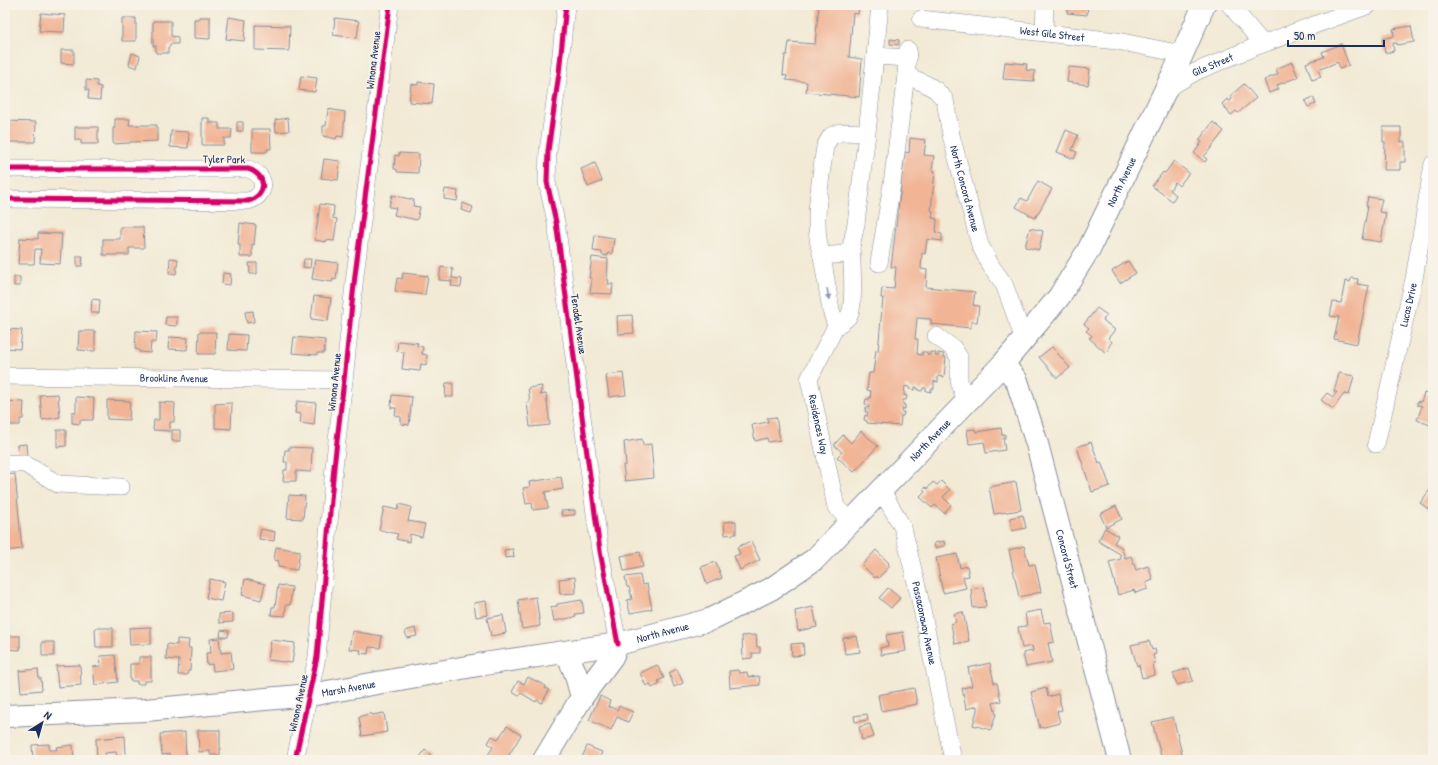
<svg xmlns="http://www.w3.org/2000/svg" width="1438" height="765" font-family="'Patrick Hand',sans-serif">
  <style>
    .building { fill: #f1b494 }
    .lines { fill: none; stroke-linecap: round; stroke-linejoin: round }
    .minor-casing { stroke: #868c9a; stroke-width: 18 }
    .major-casing { stroke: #868c9a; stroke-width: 24 }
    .minor { stroke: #fff; stroke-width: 17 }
    .major { stroke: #fff; stroke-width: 22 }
    .cycleway-casing { stroke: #f7f3e8; stroke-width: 8 }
    .cycleway { stroke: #d6006c; stroke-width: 5 }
    .oneway { fill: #8d97ae }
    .labels { text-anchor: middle; stroke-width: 3.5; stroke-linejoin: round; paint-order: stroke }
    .street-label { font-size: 11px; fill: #1b2f5e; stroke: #f7f3e8 }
  </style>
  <rect width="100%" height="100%" fill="#f7f3e8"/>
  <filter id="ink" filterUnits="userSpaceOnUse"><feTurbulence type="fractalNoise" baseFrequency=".025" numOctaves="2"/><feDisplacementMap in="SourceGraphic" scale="8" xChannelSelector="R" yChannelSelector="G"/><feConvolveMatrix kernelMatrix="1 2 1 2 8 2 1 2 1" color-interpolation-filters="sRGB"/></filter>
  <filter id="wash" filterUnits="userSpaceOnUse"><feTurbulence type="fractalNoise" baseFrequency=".012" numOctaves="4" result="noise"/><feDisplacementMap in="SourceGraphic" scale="16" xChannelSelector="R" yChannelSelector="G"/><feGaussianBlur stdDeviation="0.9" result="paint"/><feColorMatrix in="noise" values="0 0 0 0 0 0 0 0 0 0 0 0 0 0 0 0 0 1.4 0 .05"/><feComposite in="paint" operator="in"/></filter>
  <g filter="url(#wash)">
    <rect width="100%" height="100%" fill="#f2ead5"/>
    <g id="blocks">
      <!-- building -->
      <path class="building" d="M819,5H859L858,14L853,13L849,57L862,59L859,97L806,92L807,82L786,80L787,76L783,75L785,55H787L789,42L815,44Z
        M1068,5H1088L1087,15L1067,13Z
        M41,13L65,15L64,32L39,31Z
        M199,17H210V39L194,38V19H199Z
        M229,17L246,20L244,41L226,39Z
        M122,18H136V41H122Z
        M335,18L359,21L357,38L333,35Z
        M153,21H171V36L178,37V44H170V47H168V53H156V46H153Z
        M255,25L290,26L289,51L255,50Z
        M1411,26L1414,42L1397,45V43H1393L1394,51L1385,53L1382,39L1394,36L1393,29Z
        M890,39L899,40V45L890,44Z
        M1341,44L1349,65L1340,69L1338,62L1318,70L1321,77L1312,80L1306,63L1324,57L1322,52Z
        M61,50H74V64L61,63Z
        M132,53L140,56L137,68L129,65Z
        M1005,62L1027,64L1026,70L1035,71L1034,81L1003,79Z
        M1292,62L1298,77L1277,85L1279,89L1269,93L1264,80L1278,74L1276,69Z
        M1069,67L1090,69L1088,85L1067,82Z
        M301,76L317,78L315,92L299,90Z
        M86,80L97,81V86L101,87L100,100L88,99L89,90H86Z
        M418,82L434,84L432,104L409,102L411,84L418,85Z
        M1244,84L1256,98L1238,113L1236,111L1231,115L1222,104L1227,99L1230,101L1232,99L1230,96Z
        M1313,97L1316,104L1308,107L1305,101Z
        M328,109L345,112L343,137L337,136L336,139L323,136V126H326Z
        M202,118H209V123H219V129H232L231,138H224V145H202Z
        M288,118L289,131L276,132L275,120Z
        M115,119H130L129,125H157V141L130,142V143L113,144V128H115Z
        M5,121L36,122L35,142H9V138H5Z
        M237,122H243V131H237Z
        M1213,122L1224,131L1204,157L1207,159L1205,162L1194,153L1202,142L1199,140Z
        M75,127H98V144H81V140H75Z
        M1383,127H1401V142H1405V162H1400V170H1384L1385,142H1383Z
        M252,129H270L271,149H267V152H252Z
        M1066,130L1078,135L1072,150L1077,152L1074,159L1057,152Z
        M171,131L189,132L188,148L170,147Z
        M910,138L926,140L924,155L934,156L932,171H935L931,210L933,211L932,218L937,219L936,233L942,234V241L927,239L925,254L922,253L921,269L927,270L926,287L975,292L973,305L979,306L977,322H971V328L931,324V319L917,318L915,339H918L917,354L922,355V352H927V355H930V352L936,353L935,356H938V353L944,354L943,357H946L944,377L938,376V382L934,381V389H931V392L926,391V388H923L922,391L918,390V388L915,387V390L909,389V387L905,386L904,395L907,396L906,400H903V404L905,405V409H902V412H904L903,416H901L900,426L867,423V421L864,420L865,415L867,416L868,412H865L866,407L869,408V405L865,404L866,399H870L871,391L867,390L869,373H873L876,350L878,351L883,298H881L882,288L894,289L896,267H891L905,152L909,153Z
        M399,153L419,154L418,173L397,172V169H394L395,155L399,156Z
        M324,159L340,161L338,180L321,178Z
        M1174,161L1189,173L1179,186L1175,182L1170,190L1176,195L1172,201L1152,186L1163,172L1165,173Z
        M595,163L602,181L588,187L581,169Z
        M1038,181L1052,189L1035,218L1016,207L1021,198L1027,201Z
        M445,189L458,191L457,201L444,199Z
        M392,195L414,200L413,206L420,207L417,220L394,215L396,208L389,207Z
        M1368,197L1382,199L1379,212L1386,213L1381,242L1362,239L1368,206H1366Z
        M463,203L473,207L471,213L461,210Z
        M320,204L334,206L333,218L337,219L334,241L326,240V242L315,240Z
        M240,223L256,225L254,245L252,244V257H240V245H238Z
        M120,227H143L144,248H129V255H103V239H120Z
        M1030,228L1043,231L1039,250L1025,247Z
        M38,233L62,234L60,264L40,263L41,249H35L34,264H18L20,238L38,239Z
        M595,235L614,238L612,254L608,253L607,256L602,255V252L593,251Z
        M77,256H83L82,266H77Z
        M592,257L608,259L607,280H609L608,284H613L612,294L590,293L592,278H589Z
        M170,258L178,259L176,274L169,273Z
        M304,259H311L310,268L303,267Z
        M315,260L338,263L336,280L333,279L332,282L312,279Z
        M1128,261L1136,273L1120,283L1112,271Z
        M249,263H257V274H250Z
        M441,267L453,269L452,278L462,279L461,287L451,286L452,281L439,280Z
        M223,273L231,274L230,285L222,284Z
        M403,273L428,276L425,295L395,291L397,278L402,279Z
        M14,277H20V286H14Z
        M1351,278L1358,279L1357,284L1369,286L1357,344L1334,339L1339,317L1330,316L1333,302L1341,303L1345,281L1350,282Z
        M314,296L331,298L328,321L311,319Z
        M92,299L100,300L99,313H91Z
        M1097,308L1107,315L1103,320L1115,330L1108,338L1112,342L1109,346L1108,351L1106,353L1089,338L1092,336L1086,331L1089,328L1084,324Z
        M253,311L254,322L247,323L245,312Z
        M632,315L634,333L618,334L617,316Z
        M166,317H177V326L165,325Z
        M5,329L22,330L20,349L5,348Z
        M79,331H95V351L78,350Z
        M136,331L157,332L156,342H151L150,353L139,352V350L135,349Z
        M199,332H216L215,354H198Z
        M229,334L247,335L246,351L228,350Z
        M169,337L188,338L187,350L168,349Z
        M294,337L325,340L324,353H317V355L292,353Z
        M398,341L418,343L417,346L423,347L422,354L427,355L426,365L421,364L420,371L402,369L404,352L397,351Z
        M1052,347L1070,368L1057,378L1039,357Z
        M623,373L626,395L609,397L606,375Z
        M1339,373L1354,376L1349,395L1344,394L1333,409L1321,400L1327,393L1333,397L1337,392H1334Z
        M446,383H453V397H445Z
        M542,386L540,395L546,394L550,425L530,427L527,402H530L528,388Z
        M1424,393L1433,396V417L1430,425L1417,420L1422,406L1417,405L1418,401L1421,402Z
        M58,394L60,417L42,420L40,395Z
        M392,395L412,397L409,425L401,424V417L395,416L396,408H391Z
        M76,397L94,398L93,420H80V424L72,423V412H76Z
        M107,400L130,401L129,420L107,419Z
        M6,401L24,402L23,419H20V425H5Z
        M297,401L316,403L314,425L300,423L301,414L295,413Z
        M159,402L175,403L174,422H170V431L153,430L154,420H159Z
        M232,403L231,429L215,428V404Z
        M776,417L780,440L768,442L767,438L755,441L752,425L768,422L767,418Z
        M1001,428L1002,435L1005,434V438H1003L1005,450L986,453L984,442L969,444L967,430L975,429L976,432Z
        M57,430H66V446L57,447Z
        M172,430H180V441H172Z
        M861,431L878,446L854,472L837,457L842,452L834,445L843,435L851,443Z
        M642,439L643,445L651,444L654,478L625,481L623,465H626L624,442Z
        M1091,442L1099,463L1101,462L1110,486L1092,492L1077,447Z
        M26,444L27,456L18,457L17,445Z
        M289,447L312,448L311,472L296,471V481H283L284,470H287V462H284L285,450H289Z
        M15,474L22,549L5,551V475Z
        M561,477L563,489L545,492L548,508L533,510L532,503L526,504L523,488L530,487L529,482Z
        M941,481L950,490L943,497L951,505L944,513L935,505L932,508L920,497L925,492L923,490L926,487L927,489L933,482L937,485Z
        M1016,482L1021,510L994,514L989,487Z
        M1432,487H1433V512L1420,503Z
        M289,495L305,496L303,519L287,518Z
        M399,504L411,507L408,521L425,524L422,537L410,534L409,542L396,539L398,534L379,530L384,507L398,510Z
        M1116,506L1122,519L1106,527L1100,514Z
        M575,510V515L562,516L561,511Z
        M1023,515L1026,528L1012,531L1010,518Z
        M736,521V534L725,535L724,522Z
        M1105,528L1118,536L1114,543L1121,547L1125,558L1131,556L1136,570L1148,566L1153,580L1146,583L1148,589L1135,593L1134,590L1118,595L1109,562L1121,559L1120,554L1098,541Z
        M261,529L275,532L274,541L259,539Z
        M751,541L760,560L740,570L734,556L740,554L737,547Z
        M944,541L945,546L935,548L934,543Z
        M1024,546L1029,565L1035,564L1041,592L1019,597L1009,550Z
        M276,547L300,551L297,570L278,567L279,561L274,560Z
        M513,549L514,557L505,558L504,550Z
        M876,550L889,563L888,564L890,566L878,578L877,576L875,578L862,565Z
        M640,552L643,567L624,571L621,556Z
        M957,554L960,568L967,566L969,576L963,577L966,588L943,593L936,558Z
        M716,562L722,578L707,584L701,567Z
        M640,575L642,585L647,584L652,609L630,613L627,600L632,599L629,587H627L625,577Z
        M575,577L576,593L560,594L559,579Z
        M210,579L225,582L221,601L206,598Z
        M245,579L265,584L261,600L242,595Z
        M278,585L292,587L290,605H286L285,616L271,615L272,607H275Z
        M984,587L986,607L973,608L971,589Z
        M888,588L900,598L891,608L879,598Z
        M536,597L540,626L522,629L518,600Z
        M582,600L584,613L575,614L576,617L554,621L551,607L557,606V604Z
        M486,601L488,615L476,617L474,603Z
        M813,607L817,627L798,631L795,611Z
        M1041,610L1044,623L1050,622L1054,642L1048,643L1052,662L1026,667L1023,653L1033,651L1032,646L1022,648L1018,627L1027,626L1025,613Z
        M963,612L969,641L955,644L951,624L956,622L954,614Z
        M233,613V622L219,623V614Z
        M503,615L506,633L491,636L487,618Z
        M151,627V644L130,645L129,628Z
        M95,628H113V647H96Z
        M415,628L417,636L407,638L405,631Z
        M221,630L229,631L228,637H220Z
        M352,631L382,636L380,648L369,647L368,654L360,653L361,650L349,649Z
        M903,632L906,651L881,655L880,648L888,646L886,635Z
        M756,635L757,647H760V653H752V658L743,659L742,636Z
        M6,636H20V650L6,649Z
        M857,636L860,652L845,654L843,638Z
        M219,638L221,653L231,652L233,669L213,671L212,664L207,665L206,653H211L210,639Z
        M177,639L189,640L188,648H191L190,671H188L187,675H178L179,660L166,659L167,644L177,645Z
        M271,640L295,643L292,663L268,660Z
        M1149,641L1152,650L1155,649L1156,654L1153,655L1155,663H1153L1155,675L1142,678L1139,665L1137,666L1131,645Z
        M42,642H54V656H42Z
        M803,643L804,655L792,656L791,644Z
        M115,655L118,682L95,685L93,667L101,666L100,656Z
        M139,657H151V681H144V684H137V681H130V664H139Z
        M990,663L994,683H997L1001,701L993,703L996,714L991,730L973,725L977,710V706L966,709L962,688L972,686L968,668Z
        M80,665L81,685L58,687L56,666Z
        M657,665L664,678L658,681L660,684L652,688L650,684L646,686L640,673Z
        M1189,668L1193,681L1177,685L1173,673Z
        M38,669L39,679L41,678L42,690L21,692L19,671Z
        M677,669L683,683L674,687L669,673Z
        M738,670L739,673L747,672L748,677L759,676L760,685L730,688L729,671Z
        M528,677L546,686L545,688L549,690L542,703L537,700L536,702L521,693L519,696L512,692L518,681L524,684Z
        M914,688L917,704L881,711L878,695Z
        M1046,688L1048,697L1058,694L1062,710L1057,711L1060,723L1040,728L1031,692Z
        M600,696L610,701L608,706L617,710L619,706L633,712L628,722L617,717L611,730L589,720Z
        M371,713V715L384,713L387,732L362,736L359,717Z
        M867,714L868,720L855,722L854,716Z
        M1173,717L1183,758L1176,760H1162L1152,722Z
        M870,724L874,737L862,740L859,727Z
        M507,726L521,735L506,760H490L486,758L493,747L488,743L492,736L498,739Z
        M198,730H220V755H210V751L199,752Z
        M185,732L186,760H171L170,754L162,755L160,734Z
        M125,736L126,755L117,756L116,752L105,753L106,760H97L96,739Z
        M49,744V750H57L56,747L73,745L74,760H33L32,745Z
        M587,746L602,752L599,760H581Z
        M425,750L431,754L427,760H424L420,757Z"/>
    </g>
  </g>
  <g filter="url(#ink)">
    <use href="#blocks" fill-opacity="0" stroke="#868c9a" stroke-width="1"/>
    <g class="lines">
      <defs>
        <g id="minor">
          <path d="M566,5L559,73L548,151L547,182L556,222L600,551L618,644"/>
          <path d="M1230,5L1263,44"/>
          <path id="s1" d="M921,19L1117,41L1182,54"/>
          <path d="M1044,32L1045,5"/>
          <path id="s2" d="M908,50L906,75L926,84L936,90L945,100L951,135L980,245L991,266L1004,284L1024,339"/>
          <path d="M875,56L880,5"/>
          <path id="s3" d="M1165,90L1195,72L1257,46L1369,5"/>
          <path d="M867,133L841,132L831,136L825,146C821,179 811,226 822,256L845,254L851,247L856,224L867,133L875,56L908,58"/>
          <path d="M5,169H248C268,175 267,196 248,201L5,199"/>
          <path d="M822,256L831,310L836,326C841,323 847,320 850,314C855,300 852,263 851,247"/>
          <path d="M879,263L892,184L906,75"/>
          <path id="s4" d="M836,326L809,379L836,507L851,522"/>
          <path d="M936,336L953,348L959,357V381L966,402"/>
          <path id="s5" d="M5,376L344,380"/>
          <path id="s6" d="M1376,444L1414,279L1433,164"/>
          <path d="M5,463L25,464L58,484L121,487"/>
          <path id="s7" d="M882,491L903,528L919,595L953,760"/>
          <path d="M295,760L317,657L334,467L344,380L355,275L390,5"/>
        </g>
        <g id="major">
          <path id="s8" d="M1003,364L1017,381L1037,444L1120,760"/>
          <path d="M566,652L575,672L582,697"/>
          <path id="s9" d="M5,716L145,710L310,695L484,664L618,644"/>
          <path id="s10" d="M544,760L582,697L612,657L618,644L709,620L771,589L815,559L1003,364L1059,297L1089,249L1176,68L1204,5"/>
        </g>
      </defs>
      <!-- minor casing -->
      <use href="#minor" class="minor-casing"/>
      <!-- major casing -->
      <use href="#major" class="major-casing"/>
      <!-- minor -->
      <use href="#minor" class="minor"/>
      <!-- major -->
      <use href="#major" class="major"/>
      <defs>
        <path id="cycleway" d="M566,5L559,73L548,151L547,182L556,222L600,551L618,644
          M5,169H248C268,175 267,196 248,201L5,199
          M295,760L317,657L334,467L344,380L355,275L390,5"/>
      </defs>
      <!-- cycleway casing -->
      <use href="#cycleway" class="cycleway-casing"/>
      <!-- cycleway -->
      <use href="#cycleway" class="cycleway"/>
    </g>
    <!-- one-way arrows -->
    <defs><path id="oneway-solid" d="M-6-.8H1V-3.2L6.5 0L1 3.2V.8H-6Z"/></defs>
    <use class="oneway" href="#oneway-solid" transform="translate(828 294) rotate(81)"/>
  </g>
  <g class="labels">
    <!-- street labels -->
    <g class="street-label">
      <text dy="4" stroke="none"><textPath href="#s1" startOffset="132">West Gile Street</textPath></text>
      <text transform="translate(373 60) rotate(-83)" y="4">Winona Avenue</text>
      <text dy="4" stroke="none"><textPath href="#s3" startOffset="54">Gile Street</textPath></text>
      <text transform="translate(224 159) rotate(1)" y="4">Tyler Park</text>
      <text dy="4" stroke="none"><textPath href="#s10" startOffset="844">North Avenue</textPath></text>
      <text dy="4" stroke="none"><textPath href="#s2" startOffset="163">North Concord Avenue</textPath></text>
      <text dy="4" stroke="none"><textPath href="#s6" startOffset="143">Lucas Drive</textPath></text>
      <text transform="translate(579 324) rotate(82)" y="4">Tenadel Avenue</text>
      <text dy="4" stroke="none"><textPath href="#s5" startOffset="169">Brookline Avenue</textPath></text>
      <text transform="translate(334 382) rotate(-84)" y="4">Winona Avenue</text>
      <text dy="4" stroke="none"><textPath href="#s4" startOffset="106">Residences Way</textPath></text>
      <text dy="4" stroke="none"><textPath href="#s10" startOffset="520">North Avenue</textPath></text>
      <text dy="4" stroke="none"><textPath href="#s8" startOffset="207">Concord Street</textPath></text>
      <text dy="4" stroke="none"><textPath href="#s7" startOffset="140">Passaconaway Avenue</textPath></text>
      <text dy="4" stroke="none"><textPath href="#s10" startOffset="184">North Avenue</textPath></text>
      <text dy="4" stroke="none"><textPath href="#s9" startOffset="345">Marsh Avenue</textPath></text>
      <text transform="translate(298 703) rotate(-78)" y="4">Winona Avenue</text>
    </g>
  </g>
  <!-- margin -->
  <rect width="1438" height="765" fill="none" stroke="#f7f3e8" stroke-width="20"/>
  <!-- north arrow -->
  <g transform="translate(42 723) rotate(37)" stroke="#f7f3e8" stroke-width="3" paint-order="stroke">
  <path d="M0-3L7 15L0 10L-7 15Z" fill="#1b2f5e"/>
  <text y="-6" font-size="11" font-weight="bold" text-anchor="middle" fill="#1b2f5e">N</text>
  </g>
  <!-- scale -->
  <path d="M1288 40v6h96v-6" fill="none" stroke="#1b2f5e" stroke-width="2"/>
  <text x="1294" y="40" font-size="12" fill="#1b2f5e" stroke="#f7f3e8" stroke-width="3" paint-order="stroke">50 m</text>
</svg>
